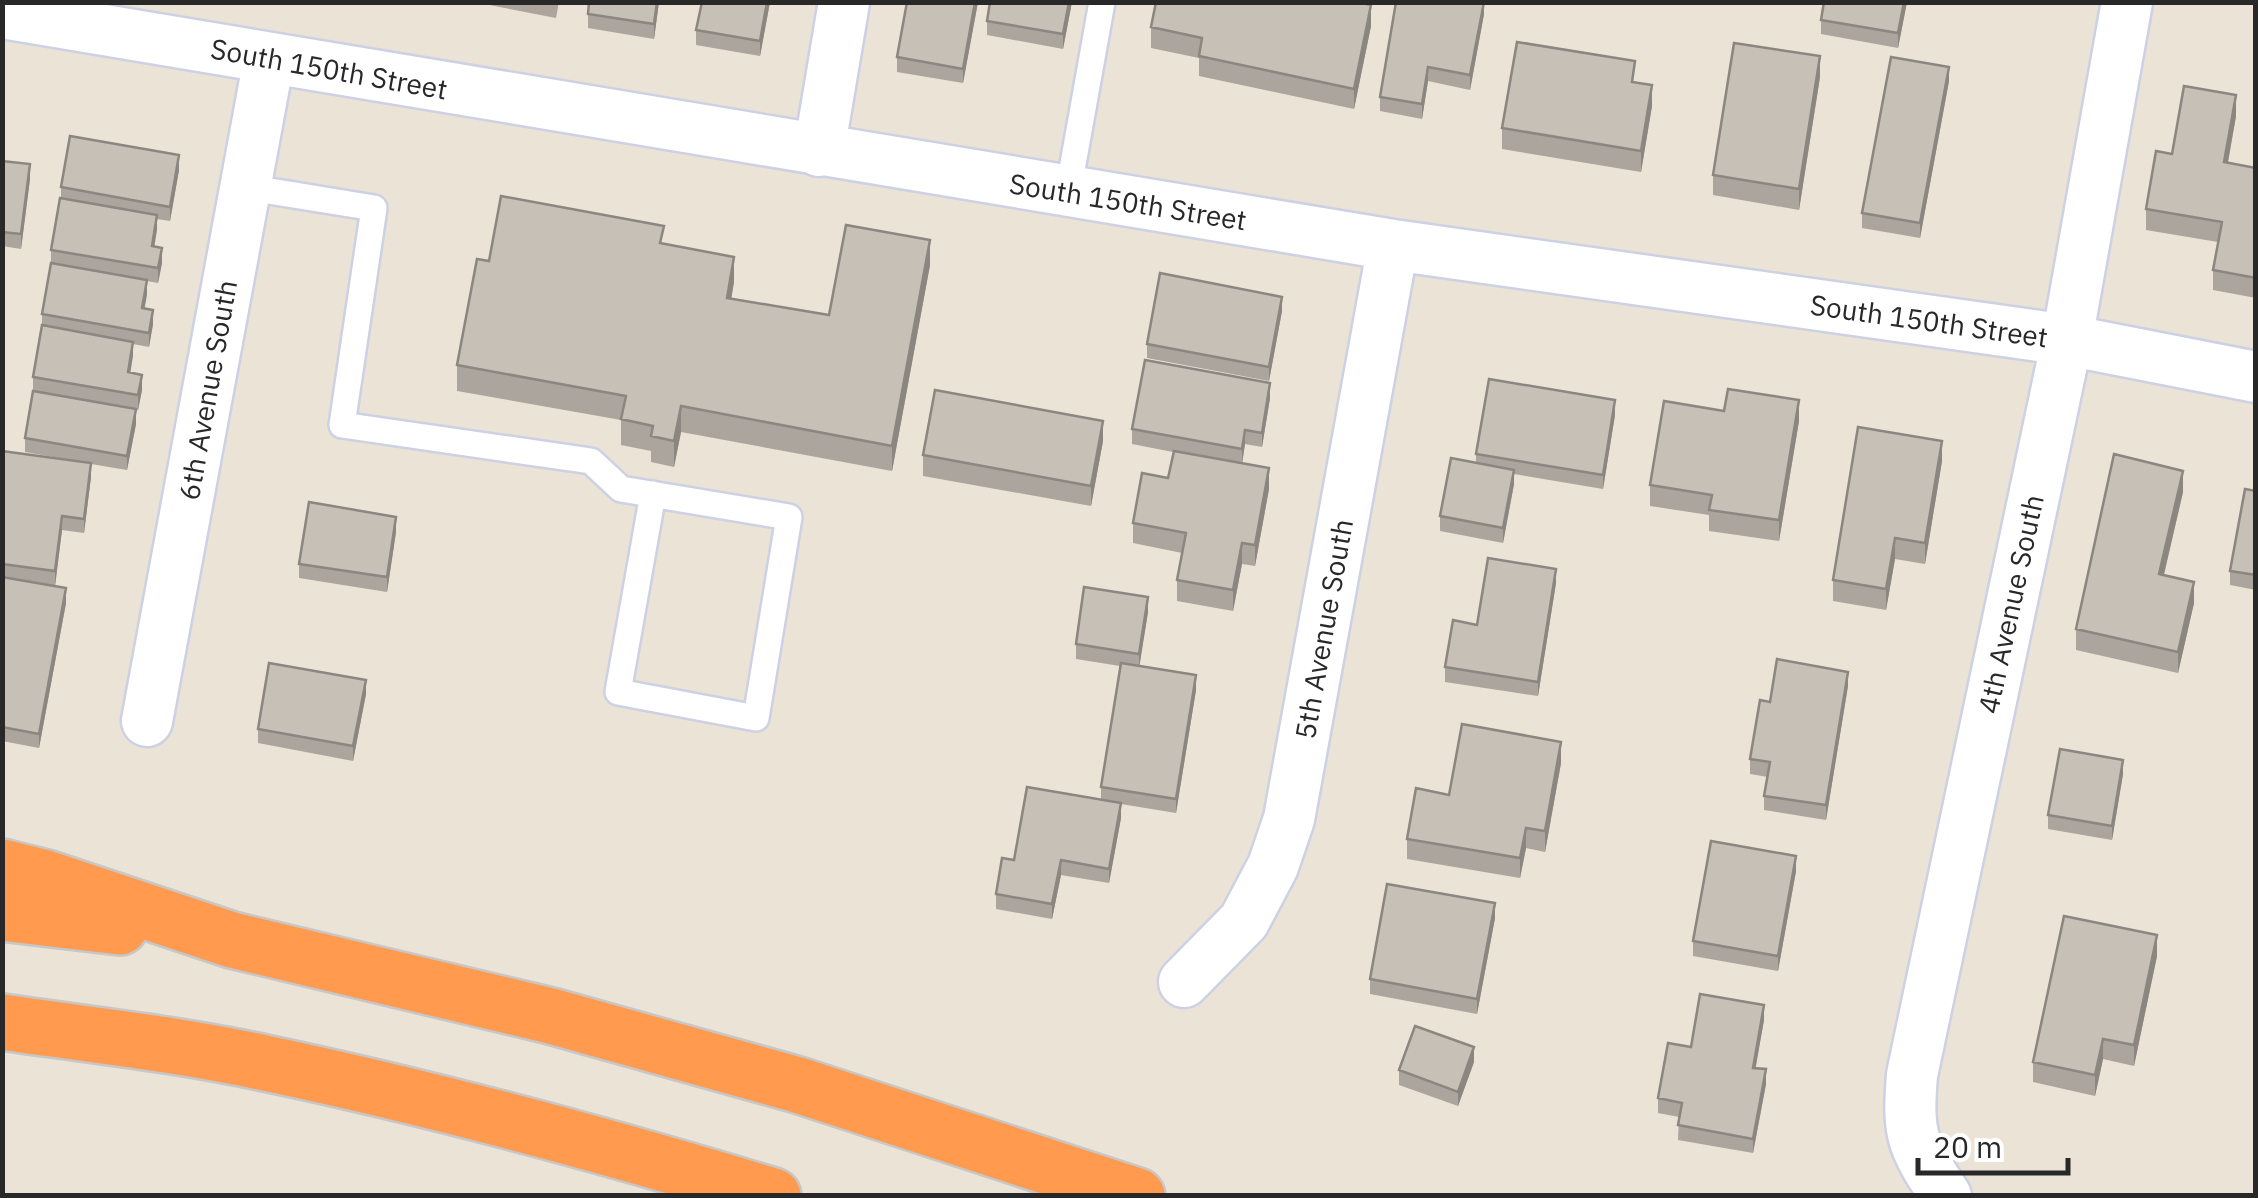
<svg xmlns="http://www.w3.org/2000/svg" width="2258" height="1198" font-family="'IBM Plex Sans',sans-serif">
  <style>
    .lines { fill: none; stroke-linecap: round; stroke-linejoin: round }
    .lane-casing { stroke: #ccd1e3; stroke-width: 30 }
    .street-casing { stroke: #ccd1e3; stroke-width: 55 }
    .highway-casing { stroke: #c7c7c7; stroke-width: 60 }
    .lane { stroke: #fff; stroke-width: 25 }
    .street { stroke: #fff; stroke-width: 50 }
    .highway { stroke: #ff9a4f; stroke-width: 55 }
    .wall { fill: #aba59d }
    .shaded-wall { fill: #8b8680 }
    .building { fill: #c7c0b7; stroke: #8b8680; stroke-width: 2.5 }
    .labels { text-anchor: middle; stroke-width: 9; stroke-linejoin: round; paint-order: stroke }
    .street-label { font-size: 28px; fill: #282828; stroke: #fff }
  </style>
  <rect width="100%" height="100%" fill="#ece3d7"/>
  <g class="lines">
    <defs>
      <path id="lane" d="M245,187L374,208L342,425L591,461L621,489L789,517L756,718L618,692L653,494
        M1068,192L1102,2"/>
      <path id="street" d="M2,13L1393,245L2067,340L2256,377
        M819,151L844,2
        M147,721L269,59
        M1184,982L1244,921L1273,866L1289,819L1393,245
        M1946,1196C1912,1146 1907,1135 1912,1075L2067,340L2127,2"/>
      <path id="highway" d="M2,867L46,878L232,940L551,1016L798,1085L1137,1196
        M2,913L120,927
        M2,1022C90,1035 179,1044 265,1063C436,1099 605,1145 773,1196"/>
    </defs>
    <!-- lane casing -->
    <use href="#lane" class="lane-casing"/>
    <!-- street casing -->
    <use href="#street" class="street-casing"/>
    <!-- highway casing -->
    <use href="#highway" class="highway-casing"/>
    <!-- lane -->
    <use href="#lane" class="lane"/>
    <!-- street -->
    <use href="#street" class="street"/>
    <!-- highway -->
    <use href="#highway" class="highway"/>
  </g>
  <!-- wall -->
  <path class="wall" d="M474,2H559L556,18Z
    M659,2L654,39L588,28V14Z
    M702,2H770L760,56L696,45V30Z
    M907,2H978L963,83L897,72V57Z
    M1072,2L1063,49L987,35V21Z
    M1907,2L1898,48L1821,34V20Z
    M1484,14L1470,90L1428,81L1422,119L1380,111V97Z
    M1371,26L1354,109L1199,76V58L1151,48V27Z
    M1820,77L1799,210L1713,195V175Z
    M1949,81L1920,238L1862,228V213Z
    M1635,83L1652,106L1641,172L1502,149V128Z
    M2236,116L2228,163L2256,168V298L2213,290V270L2218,242L2146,230V209L2172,154Z
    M2,161L30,179L21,249L2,246Z
    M179,170L170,221L157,219L154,247L162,263L158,283L147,281L144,308L153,324L149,347L133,344L130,373L142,390L138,410H136V424L127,470L91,464V477L84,533L62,530L55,586L66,603L39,748L2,741V451L65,459L25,452V438L33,392V377L42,327V314L51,263V250L61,198V187Z
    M664,244L734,282L731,299L829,315L930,265L892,471L681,432L674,467L651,462V451L621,445V420L457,391V365L489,261Z
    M1282,311L1269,381L1147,358V344Z
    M1270,398L1262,447L1245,444L1242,463L1269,489L1255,566L1242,564L1233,611L1177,601V580L1182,553L1133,543V523L1168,478L1173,452L1132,444V429Z
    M1724,411L1799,421L1779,541L1709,531V515L1650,506V485Z
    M1615,415L1603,489L1514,474V484L1503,543L1440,531V516L1476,463V454Z
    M1103,441L1091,506L923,476V455Z
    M1942,461L1925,564L1895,559L1886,610L1833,601V580Z
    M2256,491V590L2230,585V571Z
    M2183,492L2164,575L2194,603L2178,673L2076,650V629Z
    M396,532L387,592L299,578V564Z
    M1556,583L1538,696L1445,682V667L1477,625Z
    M1148,612L1139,666L1196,690L1176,813L1121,804V818L1109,883L1061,875L1052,919L996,909V894L1101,800V787L1120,666L1076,659V644Z
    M1848,686L1826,820L1764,810V796L1768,777L1750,774V759L1770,702Z
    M366,694L353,761L258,743V729Z
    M1561,763L1545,852L1526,848L1520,878L1407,859V839L1449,795Z
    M2123,774L2112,840L2048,829V815Z
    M1796,871L1778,971L1693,956V941Z
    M1495,918L1477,1014L1370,994V979Z
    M2157,956L2134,1066L2103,1059L2095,1096L2033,1082V1062Z
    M1764,1020L1755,1068L1766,1084L1753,1153L1678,1140L1679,1117L1658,1113V1098L1691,1047Z
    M1474,1062L1458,1106L1399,1085V1070Z"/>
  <!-- shaded-wall -->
  <path class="shaded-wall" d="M657,2H659L654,39V24Z
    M767,2H770L760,56V41Z
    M975,2H978L963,83V69Z
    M1069,2H1072L1063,49V34Z
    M1484,2V14L1470,90V75Z
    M1904,2H1907L1898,48V33Z
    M1371,5V26L1354,109V89Z
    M1820,56V77L1799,210V189Z
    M1428,67V81L1422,119V104Z
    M1949,67V81L1920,238V223Z
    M1652,85V106L1641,172V151Z
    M2236,95V116L2224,183V162Z
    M179,155V170L170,221V207Z
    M30,164V179L21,249V234Z
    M157,215V230L152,261V246Z
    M930,240V265L892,471V446Z
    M162,248V263L158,283V268Z
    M734,257V282L727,324V298Z
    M147,280V295L142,322V308Z
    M1282,297V311L1269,381V367Z
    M153,310V324L149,347V333Z
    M133,342V356L128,387V372Z
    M142,375V390L138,410V395Z
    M1270,383V398L1262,447V433Z
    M1615,400V415L1603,489V475Z
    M1799,400V421L1779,541V520Z
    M681,406V432L674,467V441Z
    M136,409V424L127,470V456Z
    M1103,421V441L1091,506V486Z
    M1245,430V444L1242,464V449Z
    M1942,441V461L1925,564V543Z
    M91,463V477L84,533V519Z
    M1269,468V489L1255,566V545Z
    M1514,470V484L1503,543V528Z
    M2183,471V492L2159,595V574Z
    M62,516V530L55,586V571Z
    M396,517V532L387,592V577Z
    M1895,538V559L1886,610V589Z
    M1242,543V564L1233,611V590Z
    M1556,569V583L1538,696V682Z
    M2194,582V603L2178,673V652Z
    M66,588V603L39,748V734Z
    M1148,597V612L1139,669V654Z
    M1848,672V686L1826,820V805Z
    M1196,675V690L1176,813V799Z
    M366,680V694L353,761V746Z
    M1561,742V763L1545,852V831Z
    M2123,760V774L2112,840V826Z
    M1121,803V818L1109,883V869Z
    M1526,828V848L1520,878V858Z
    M1796,856V871L1778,971V956Z
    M1061,860V875L1052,919V904Z
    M1495,903V918L1477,1014V999Z
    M2157,935V956L2134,1066V1045Z
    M1764,1005V1020L1753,1083V1068Z
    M2103,1039V1059L2095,1096V1075Z
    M1474,1047V1062L1458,1106V1092Z
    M1766,1069V1084L1753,1153V1139Z"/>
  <!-- building -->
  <path class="building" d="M589,2H657L654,24L588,14Z
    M702,2H767L760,41L696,30Z
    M907,2H975L963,69L897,57Z
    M990,2H1069L1063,34L987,21Z
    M1156,2H1358L1371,5L1354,89L1199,56L1202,38L1151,27Z
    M1396,2H1484L1470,75L1428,67L1422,104L1380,97Z
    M1824,2H1904L1898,33L1821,20Z
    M1517,42L1635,61L1632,82L1652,85L1641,151L1502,128Z
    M1734,43L1820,56L1799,189L1713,175Z
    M1891,57L1949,67L1920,223L1862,213Z
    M2184,86L2236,95L2224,162L2256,168V278L2213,270L2222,222L2146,209L2156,151L2172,154Z
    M70,136L179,155L170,207L61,187Z
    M2,161L30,164L21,234L2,232Z
    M501,196L664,226L660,243L734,257L727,298L829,315L846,225L930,240L892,446L681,406L674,441L651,436L653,426L621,419L626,396L457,365L477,259L489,261Z
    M60,198L157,215L152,246L162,248L158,268L51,250Z
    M51,263L147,280L142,308L153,310L149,333L42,314Z
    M1160,273L1282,297L1269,367L1147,344Z
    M42,325L133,342L128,372L142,375L138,395L33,377Z
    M1145,360L1270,383L1262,433L1245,430L1242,449L1132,429Z
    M1489,379L1615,400L1603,475L1476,454Z
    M1728,389L1799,400L1779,520L1709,510L1712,495L1650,485L1664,401L1724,411Z
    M935,390L1103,421L1091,486L923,455Z
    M33,391L136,409L127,456L25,438Z
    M1858,427L1942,441L1925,543L1895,538L1886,589L1833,580Z
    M2,451L91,463L84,519L62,516L55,571L2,564Z
    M1174,451L1269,468L1255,545L1242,543L1233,590L1177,580L1186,533L1133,523L1142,473L1168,478Z
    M2114,454L2183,471L2159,574L2194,582L2178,652L2076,629Z
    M1451,458L1514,470L1503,528L1440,516Z
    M2245,489L2256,491V575L2230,571Z
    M309,502L396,517L387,577L299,564Z
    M1488,558L1556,569L1538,682L1445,667L1453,620L1477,625Z
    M2,577L66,588L39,734L2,727Z
    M1084,587L1148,597L1139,654L1076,644Z
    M1777,659L1848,672L1826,805L1764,796L1770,762L1750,759L1760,700L1770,702Z
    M269,663L366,680L353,746L258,729Z
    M1121,663L1196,675L1176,799L1101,787Z
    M1462,724L1561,742L1545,831L1526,828L1520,858L1407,839L1416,788L1449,795Z
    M2060,749L2123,760L2112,826L2048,815Z
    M1027,787L1121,803L1109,869L1061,860L1052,904L996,894L1002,858L1014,860Z
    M1711,841L1796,856L1778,956L1693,941Z
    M1387,884L1495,903L1477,999L1370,979Z
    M2064,916L2157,935L2134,1045L2103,1039L2095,1075L2033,1062Z
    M1700,994L1764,1005L1753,1068L1766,1069L1753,1139L1678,1125L1682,1103L1658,1098L1668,1043L1691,1047Z
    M1415,1026L1474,1047L1458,1092L1399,1070Z"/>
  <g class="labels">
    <!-- street labels -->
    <g class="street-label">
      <text transform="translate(329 69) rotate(10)" y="10">South 150th Street</text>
      <text transform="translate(1128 202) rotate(9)" y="10">South 150th Street</text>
      <text transform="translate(1929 321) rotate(8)" y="10">South 150th Street</text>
      <text transform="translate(208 390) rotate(-80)" y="10">6th Avenue South</text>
      <text transform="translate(2011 604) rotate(-78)" y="10">4th Avenue South</text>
      <text transform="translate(1324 629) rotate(-80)" y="10">5th Avenue South</text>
    </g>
  </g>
  <!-- border -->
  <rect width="2258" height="1198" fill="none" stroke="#282828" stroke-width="10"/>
  <!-- scale -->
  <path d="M1918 1158v15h150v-15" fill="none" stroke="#282828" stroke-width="5"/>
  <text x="1933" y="1158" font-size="30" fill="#282828" stroke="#ffffff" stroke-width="8" paint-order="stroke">20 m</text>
</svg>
